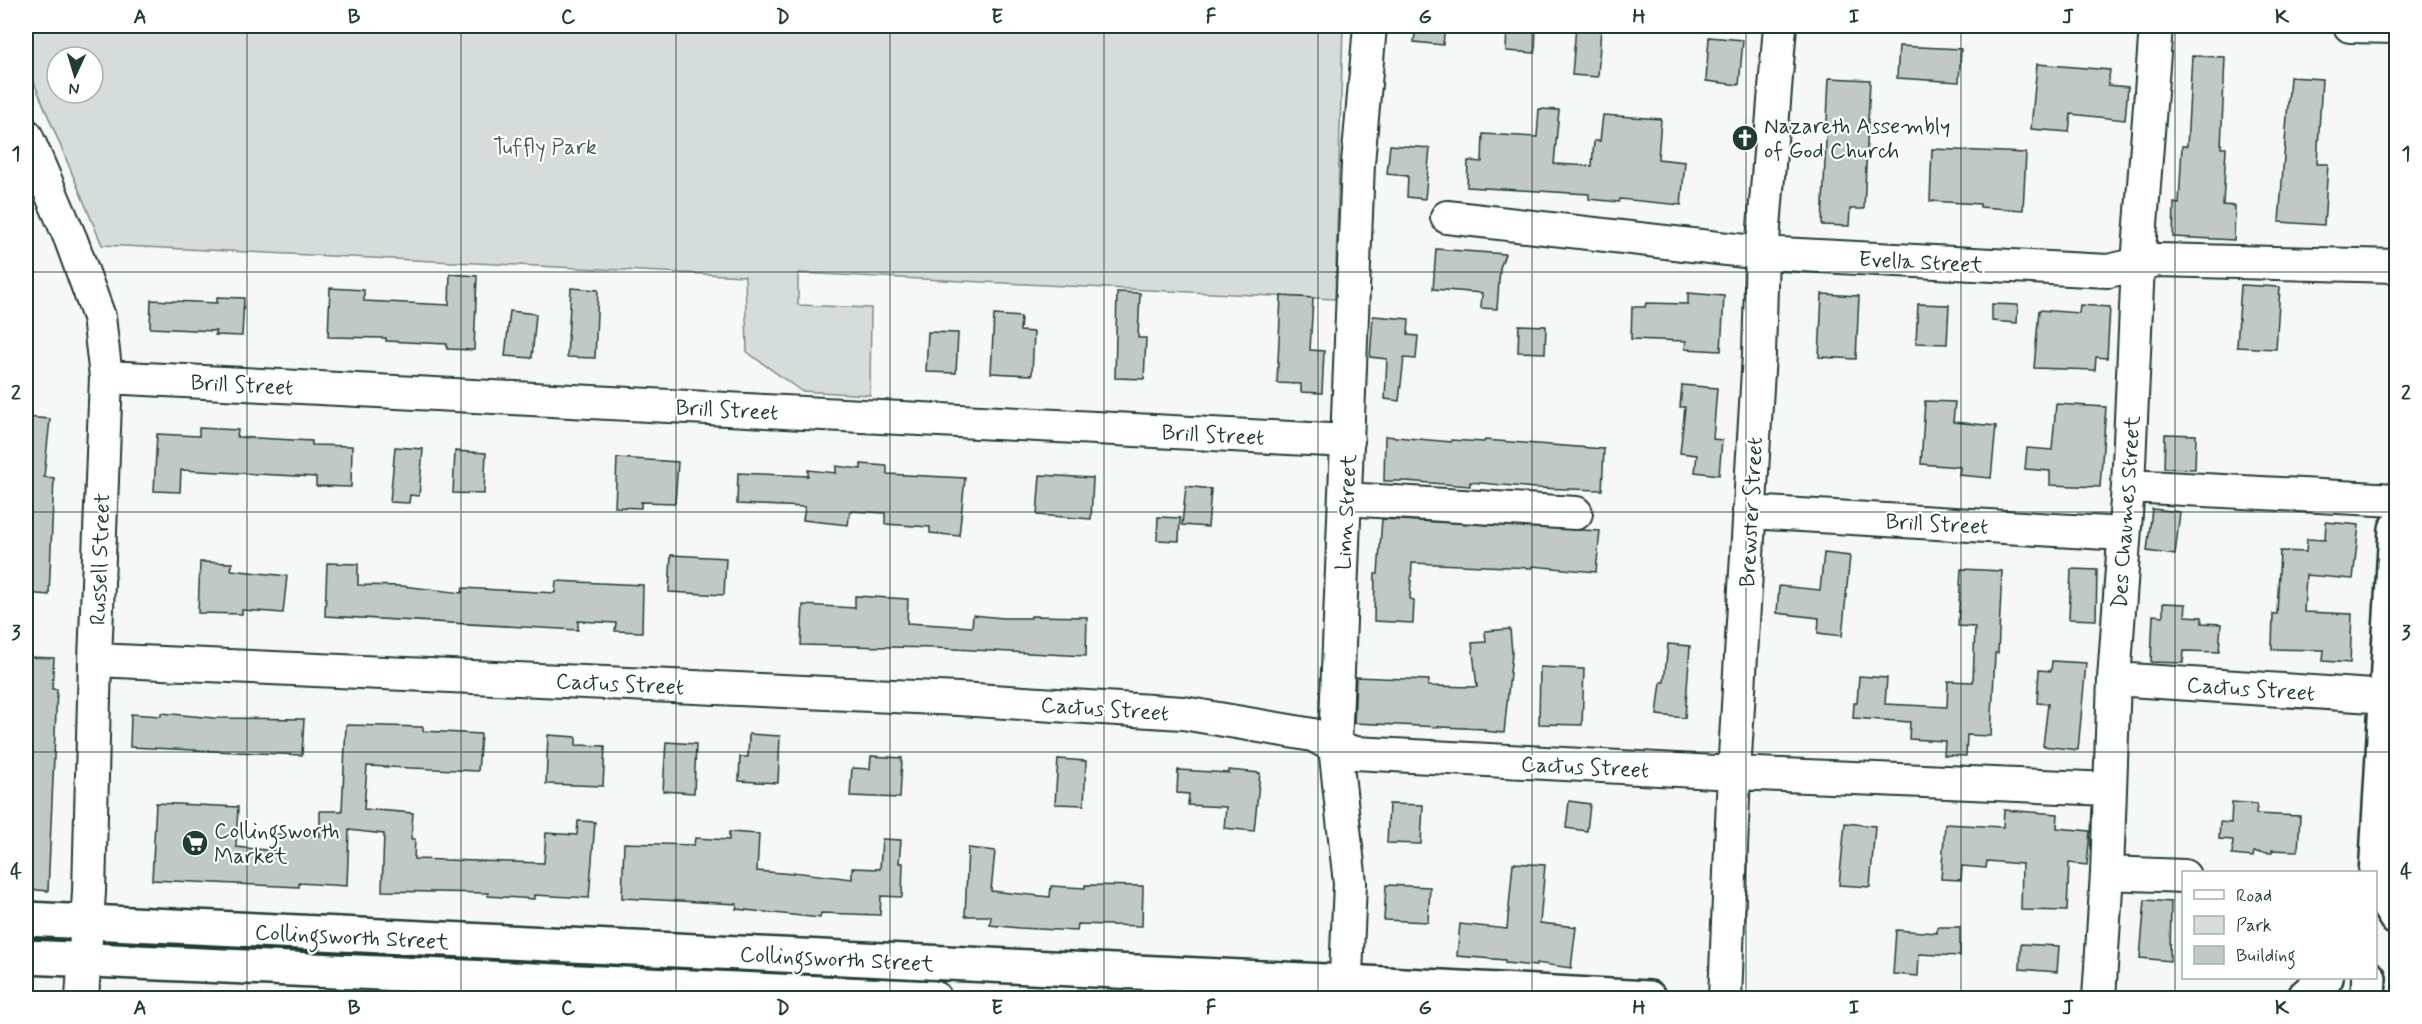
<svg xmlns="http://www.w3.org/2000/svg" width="2422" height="1024" font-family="Mynerve,sans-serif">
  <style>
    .green { fill: #d6dcdb; stroke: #7a8c88; stroke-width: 1.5; fill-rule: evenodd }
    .building { fill: #c0c9c6; stroke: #1f3d34; stroke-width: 1.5 }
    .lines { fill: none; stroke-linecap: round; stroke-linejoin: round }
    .minor-casing { stroke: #1f3d34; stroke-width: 36 }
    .major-casing { stroke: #1f3d34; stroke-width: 38 }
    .minor { stroke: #fff; stroke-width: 32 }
    .major { stroke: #fff; stroke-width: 33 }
    .grid { fill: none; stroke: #1f3d34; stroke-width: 1.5; stroke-opacity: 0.55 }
    .labels { text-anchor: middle; stroke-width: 4.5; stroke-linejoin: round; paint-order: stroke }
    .poi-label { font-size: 22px; fill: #1f3d34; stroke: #fff; text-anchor: start }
    .park-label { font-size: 22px; fill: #445d55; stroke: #fff }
    .street-label { font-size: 22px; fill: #1f3d34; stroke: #fff }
    .neatline { fill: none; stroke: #1f3d34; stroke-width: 2 }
    .grid-label { font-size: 20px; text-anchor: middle; font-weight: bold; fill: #1f3d34 }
  </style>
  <rect width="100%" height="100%" fill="#f6f7f7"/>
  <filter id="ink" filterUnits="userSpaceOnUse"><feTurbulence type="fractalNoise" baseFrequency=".0167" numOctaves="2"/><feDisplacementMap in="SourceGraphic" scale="12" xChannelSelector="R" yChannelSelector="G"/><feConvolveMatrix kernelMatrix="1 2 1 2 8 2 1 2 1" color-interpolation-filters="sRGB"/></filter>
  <g filter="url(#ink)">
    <!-- green -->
    <path class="green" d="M26,26H1343L1335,299L798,273V305L871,308L870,395L801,391L747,352L745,276L102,245L26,63ZM57,57H93V93H57Z"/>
    <!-- building -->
    <path class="building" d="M1416,26H1445L1443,45L1414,42Z
      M1507,26H1536L1535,53L1506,51Z
      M1576,26H1601L1598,77L1572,75Z
      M1709,37L1743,40L1739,85L1706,81Z
      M1899,46L1961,49L1959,82L1897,78Z
      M2192,56L2225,57L2221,148H2226L2223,205L2235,206L2234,240L2173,237L2174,203L2179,204L2182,146H2187Z
      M2037,64L2110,70L2108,85L2128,87L2125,120L2071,114L2069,132L2031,129Z
      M2290,77L2322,79L2317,164H2328L2324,225L2279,222Z
      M1829,78L1870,80L1864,209H1850L1849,226L1822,225Z
      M1539,109L1559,110L1554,164L1592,166L1594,141H1600L1603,115L1661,119L1658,159L1685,162L1681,205L1620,199L1619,202L1589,199V194L1467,187L1468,161L1482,162L1483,134L1537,137Z
      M1390,145L1430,148L1425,199L1407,197L1408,176L1387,174Z
      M1932,149L2026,153L2023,210L1980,207V204L1930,201Z
      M1436,249L1505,254L1500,268L1497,309L1481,308L1482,293L1433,289Z
      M450,274L477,276L474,350L447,349V344L386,341V338L328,337L330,288L364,290V301L449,305Z
      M2241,285L2280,287L2276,349L2237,347Z
      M571,288L598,290L595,358L567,357Z
      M1117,292L1140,293L1138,338H1146L1144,379L1115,378Z
      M1688,293L1724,296L1721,351L1685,349L1686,341L1631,339L1632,307H1645L1646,303L1688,304Z
      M1822,294L1859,296L1856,359L1819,357Z
      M1281,296L1313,298L1310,350L1324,351L1322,393L1301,392V384L1277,383Z
      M217,297L244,298L242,336L215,335L216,331L150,328L151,300L217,303Z
      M1918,304L1949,305L1947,344L1916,343Z
      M1992,304L2018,305L2017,323L1992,321Z
      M2080,305L2110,307L2107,358L2096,357L2095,370L2034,368L2039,310L2079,313Z
      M510,311L536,314L532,358L505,356Z
      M994,315L1021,317L1020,331L1034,332L1032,375L991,373Z
      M1373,316L1409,319L1408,335L1418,336L1416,359L1404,358L1399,401L1385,399L1387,359L1370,357Z
      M1519,325L1546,326L1545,353L1518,352Z
      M928,332L958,333L956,373L926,372Z
      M1682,385L1717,388L1713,439L1722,440L1719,475L1695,472L1697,455L1680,453L1685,407H1680Z
      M1925,401L1955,402L1953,422L1996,426L1991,478L1959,475L1960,467L1921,464Z
      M2056,404L2106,407L2100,487L2050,485V471L2025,469L2027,448L2052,450Z
      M26,417L50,419L44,477L54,478L49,595L26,593Z
      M199,428L238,430L237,437L312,441V445L352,446L351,487L316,486V477L181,470L180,492L154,491L157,434L199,436Z
      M2165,434L2196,435L2195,469L2164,468Z
      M1385,436L1451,442V440L1484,442L1485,440L1604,449L1602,490L1535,488L1470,482V486L1405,481H1384Z
      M395,447L423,449L419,496L410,495L409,503L390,502Z
      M455,451L486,453L484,494L453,493Z
      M617,458L678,462L675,503L641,502V508L615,507Z
      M861,464L887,466V474L965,478L959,536L930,533V527L885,524V513L850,511L848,525L803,520L805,507L737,504L738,473L808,476V470L836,473V466L861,469Z
      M1040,475L1093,478L1091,519L1037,515Z
      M1186,486L1211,489L1208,527L1182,525Z
      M2152,509L2180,512L2175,555L2147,551Z
      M1158,517L1180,518L1179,541L1157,540Z
      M1382,519L1600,531L1596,572L1532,566V568L1412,563L1410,599L1414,600L1413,623L1374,621L1375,574H1378Z
      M2326,522L2359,525L2353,579L2306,575L2304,612L2352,614L2350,663L2323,661L2324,650L2272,649L2273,614H2277L2280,551L2306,552L2307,539L2325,540Z
      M1824,553L1850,556L1842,636L1818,633L1819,618L1777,613L1779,586L1820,590Z
      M671,555L726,558L724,595L669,592Z
      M200,562L232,563L231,570L287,576L283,613L242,610V614L198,613Z
      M327,563L358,564V585L402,586L462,593L463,588L555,593L556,581L643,585L642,632L615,631L616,623L578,621V630L325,616Z
      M1961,569L2002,571L1998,653H1995L1991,736L1967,735L1966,756L1944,755L1945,741L1909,739L1910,722L1853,718L1854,703H1857L1859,676L1887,678L1885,704L1947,707L1948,681L1973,682L1975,627L1958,626Z
      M2071,569L2097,570L2096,620L2069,619Z
      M855,596L908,599L907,623L972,627L973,615L1003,618H1031V616L1087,617L1086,656L936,648L801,645L803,605L855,608Z
      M2163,603L2186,604L2185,616L2202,617V623L2221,624L2219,652L2184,651L2183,663L2151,662L2153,615L2163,616Z
      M1510,629L1512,653L1504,733L1484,731L1485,729L1354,723L1356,677L1429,680L1428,686L1477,687L1472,643L1486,642L1485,631Z
      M1668,644L1690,646L1685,718L1657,715L1661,682H1664Z
      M26,657L54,658L52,689H57L48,891L26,889Z
      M2052,661L2086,663L2078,750L2043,746L2048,704L2037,703L2039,670L2051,671Z
      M1540,667L1584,669L1582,725L1539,724Z
      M161,713L214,718L304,719L302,755L130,747L131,714L161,716Z
      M346,725L423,727V731L481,734L478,771L367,766L364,809L413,813L411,839H415L414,859L544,863L546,833L577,835L578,821L595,822L589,898L534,895V899L488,896V893L382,891L384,834L349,830L347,886L299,883V887L152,880L156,803L238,807L236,847L275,851L276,834L320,836V811H342Z
      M749,734L780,736L778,783L739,781L740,757H748Z
      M548,735L576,737V745L605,746L603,786L546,784Z
      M666,742L696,744L694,793L663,791Z
      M871,756L902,758L900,798L850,796L852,768L870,769Z
      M1058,759L1086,761L1084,805L1055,804Z
      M1178,770L1229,773V770L1260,773L1254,831L1224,828L1226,807L1188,805L1189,794L1177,793Z
      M1569,801L1590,804L1587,831L1566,828Z
      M2232,802L2257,804L2256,814L2300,816L2298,851L2272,850V853L2254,852L2253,857L2232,855L2233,840L2219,839L2220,822L2231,823Z
      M1389,804L1423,805L1421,844L1387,843Z
      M2004,810L2058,814L2057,828L2090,831L2087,865L2069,863L2067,911L2021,910L2022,864L1987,861L1986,868L1962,866L1961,880L1941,879L1945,824L2003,827Z
      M1845,823L1875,826L1870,887L1839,885Z
      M729,832L759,834L757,871L793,874V872L852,879V868L880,869L882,839L901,840L899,863H903L902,897L881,896L880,915L821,913L820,918L736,909L737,904L622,898L624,843L694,845L695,838L729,840Z
      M968,848L995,851L991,891L1050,897L1051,886L1085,888V885L1143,886L1142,926L1078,924L1077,931L1019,928L990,925L991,916H965Z
      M1513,863L1545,865L1540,923L1576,927L1571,968L1536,963V966L1505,963V960L1457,956L1460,924L1507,929Z
      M1386,885L1430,887L1428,922L1384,920Z
      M2145,900L2171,902L2170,961L2140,958Z
      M1937,927H1960V956L1919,954L1918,976L1893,974L1896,930L1937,933Z
      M2021,944L2059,946L2057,972L2020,969Z"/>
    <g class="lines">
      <defs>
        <path id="minor" d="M2350,26L2396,27
          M26,135L71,240L99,317L106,377L95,660L89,892L82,998
          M1447,217L1762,253L2108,271L2158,260L2396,266
          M106,377L1348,441
          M2128,486L2396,500
          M1345,499L1576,513
          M1749,512L2124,534
          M95,660L959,699L1183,713L1313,735L1335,747L1355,753L1734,773L2110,789
          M2114,679L2388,697
          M2107,873L2184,876
          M1345,998L1350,883L1335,747L1358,163L1370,26
          M1725,998L1734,773L1759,354L1762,253L1780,26
          M2099,998L2107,873L2114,679L2128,486L2138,264L2156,26"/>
        <path id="major" d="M2376,876L2396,529
          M2376,886L2396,918
          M26,919L1346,982L1649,998
          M26,957L934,998
          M2303,998L2326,978
          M2368,998L2369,978"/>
      </defs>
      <!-- minor casing -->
      <use href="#minor" class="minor-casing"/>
      <!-- major casing -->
      <use href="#major" class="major-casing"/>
      <!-- minor -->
      <use href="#minor" class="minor"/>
      <!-- major -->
      <use href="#major" class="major"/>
    </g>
  </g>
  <!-- grid -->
  <path class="grid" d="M247,26V998M461,26V998M676,26V998M890,26V998M1104,26V998M1318,26V998M1532,26V998M1746,26V998M1961,26V998M2175,26V998M26,272H2396M26,512H2396M26,752H2396"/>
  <!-- icons -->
  <defs>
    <symbol id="church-disc" viewBox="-11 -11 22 22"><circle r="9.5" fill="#1f3d34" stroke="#fff"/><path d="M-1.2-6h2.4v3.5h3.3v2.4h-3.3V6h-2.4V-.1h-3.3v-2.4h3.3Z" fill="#fff"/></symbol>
    <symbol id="supermarket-disc" viewBox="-11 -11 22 22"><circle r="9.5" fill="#1f3d34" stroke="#fff"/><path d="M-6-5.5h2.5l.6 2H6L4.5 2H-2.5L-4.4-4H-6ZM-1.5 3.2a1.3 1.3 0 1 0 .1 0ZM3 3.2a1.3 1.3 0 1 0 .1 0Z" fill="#fff"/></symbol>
  </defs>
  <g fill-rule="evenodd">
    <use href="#church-disc" x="1730" y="123" width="30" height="30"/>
    <use href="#supermarket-disc" x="180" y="828" width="30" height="30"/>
  </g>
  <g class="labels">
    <!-- poi labels -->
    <g class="poi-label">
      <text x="1764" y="133">Nazareth Assembly<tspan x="1764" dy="25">of God Church</tspan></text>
      <text x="214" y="838">Collingsworth<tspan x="214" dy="25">Market</tspan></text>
    </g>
    <!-- park labels -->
    <g class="park-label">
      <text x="545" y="154">Tuffly Park</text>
    </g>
    <!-- street labels -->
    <g class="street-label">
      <text transform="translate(1921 261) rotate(3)" y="8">Evella Street</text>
      <text transform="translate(242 384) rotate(3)" y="8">Brill Street</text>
      <text transform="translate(727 409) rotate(3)" y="8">Brill Street</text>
      <text transform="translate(1213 434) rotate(3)" y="8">Brill Street</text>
      <text transform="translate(1345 512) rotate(-87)" y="8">Linn Street</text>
      <text transform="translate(1750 512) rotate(-87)" y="8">Brewster Street</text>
      <text transform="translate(2125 512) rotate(-86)" y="8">Des Chaumes Street</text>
      <text transform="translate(1937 523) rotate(3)" y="8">Brill Street</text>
      <text transform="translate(99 559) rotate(-88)" y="8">Russell Street</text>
      <text transform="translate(620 683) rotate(3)" y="8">Cactus Street</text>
      <text transform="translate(2251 688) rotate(4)" y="8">Cactus Street</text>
      <text transform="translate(1105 708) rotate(4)" y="8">Cactus Street</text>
      <text transform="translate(1585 766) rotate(3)" y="8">Cactus Street</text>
      <text transform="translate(352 936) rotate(3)" y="8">Collingsworth Street</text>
      <text transform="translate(837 958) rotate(3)" y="8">Collingsworth Street</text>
    </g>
  </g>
  <!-- margin -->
  <rect width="2422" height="1024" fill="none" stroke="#fff" stroke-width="66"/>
  <!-- legend -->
  <rect x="2182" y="871" width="195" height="108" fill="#ffffff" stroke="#a5b1ae" stroke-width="1.5"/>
  <rect x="2194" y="890" width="30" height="9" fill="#ffffff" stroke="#a5b1ae" stroke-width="1.5"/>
  <text x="2236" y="901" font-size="18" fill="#1f3d34">Road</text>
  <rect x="2194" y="916" width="30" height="18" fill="#d6dcdb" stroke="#a5b1ae" stroke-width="1.5"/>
  <text x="2236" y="931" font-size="18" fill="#1f3d34">Park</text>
  <rect x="2194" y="946" width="30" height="18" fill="#c0c9c6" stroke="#a5b1ae" stroke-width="1.5"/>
  <text x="2236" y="961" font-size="18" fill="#1f3d34">Building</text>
  <!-- north arrow -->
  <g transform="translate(75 75) rotate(184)"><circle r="28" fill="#ffffff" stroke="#a5b1ae" stroke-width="1.5"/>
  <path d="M0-4.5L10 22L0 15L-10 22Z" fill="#1f3d34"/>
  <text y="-9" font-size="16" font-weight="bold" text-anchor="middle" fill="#1f3d34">N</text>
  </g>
  <rect x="33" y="33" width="2356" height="958" class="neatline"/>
  <g class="grid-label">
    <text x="140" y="23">A</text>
    <text x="354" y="23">B</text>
    <text x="568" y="23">C</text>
    <text x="783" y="23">D</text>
    <text x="997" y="23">E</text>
    <text x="1211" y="23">F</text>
    <text x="1425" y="23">G</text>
    <text x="1639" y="23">H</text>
    <text x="1854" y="23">I</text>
    <text x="2068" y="23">J</text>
    <text x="2282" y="23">K</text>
    <text x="16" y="160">1</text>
    <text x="2406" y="160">1</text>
    <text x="16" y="399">2</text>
    <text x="2406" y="399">2</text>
    <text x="16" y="639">3</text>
    <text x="2406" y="639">3</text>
    <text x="16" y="878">4</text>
    <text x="2406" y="878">4</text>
    <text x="140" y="1014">A</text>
    <text x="354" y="1014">B</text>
    <text x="568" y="1014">C</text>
    <text x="783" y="1014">D</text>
    <text x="997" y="1014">E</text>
    <text x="1211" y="1014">F</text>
    <text x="1425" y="1014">G</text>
    <text x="1639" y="1014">H</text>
    <text x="1854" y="1014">I</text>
    <text x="2068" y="1014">J</text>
    <text x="2282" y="1014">K</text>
  </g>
</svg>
